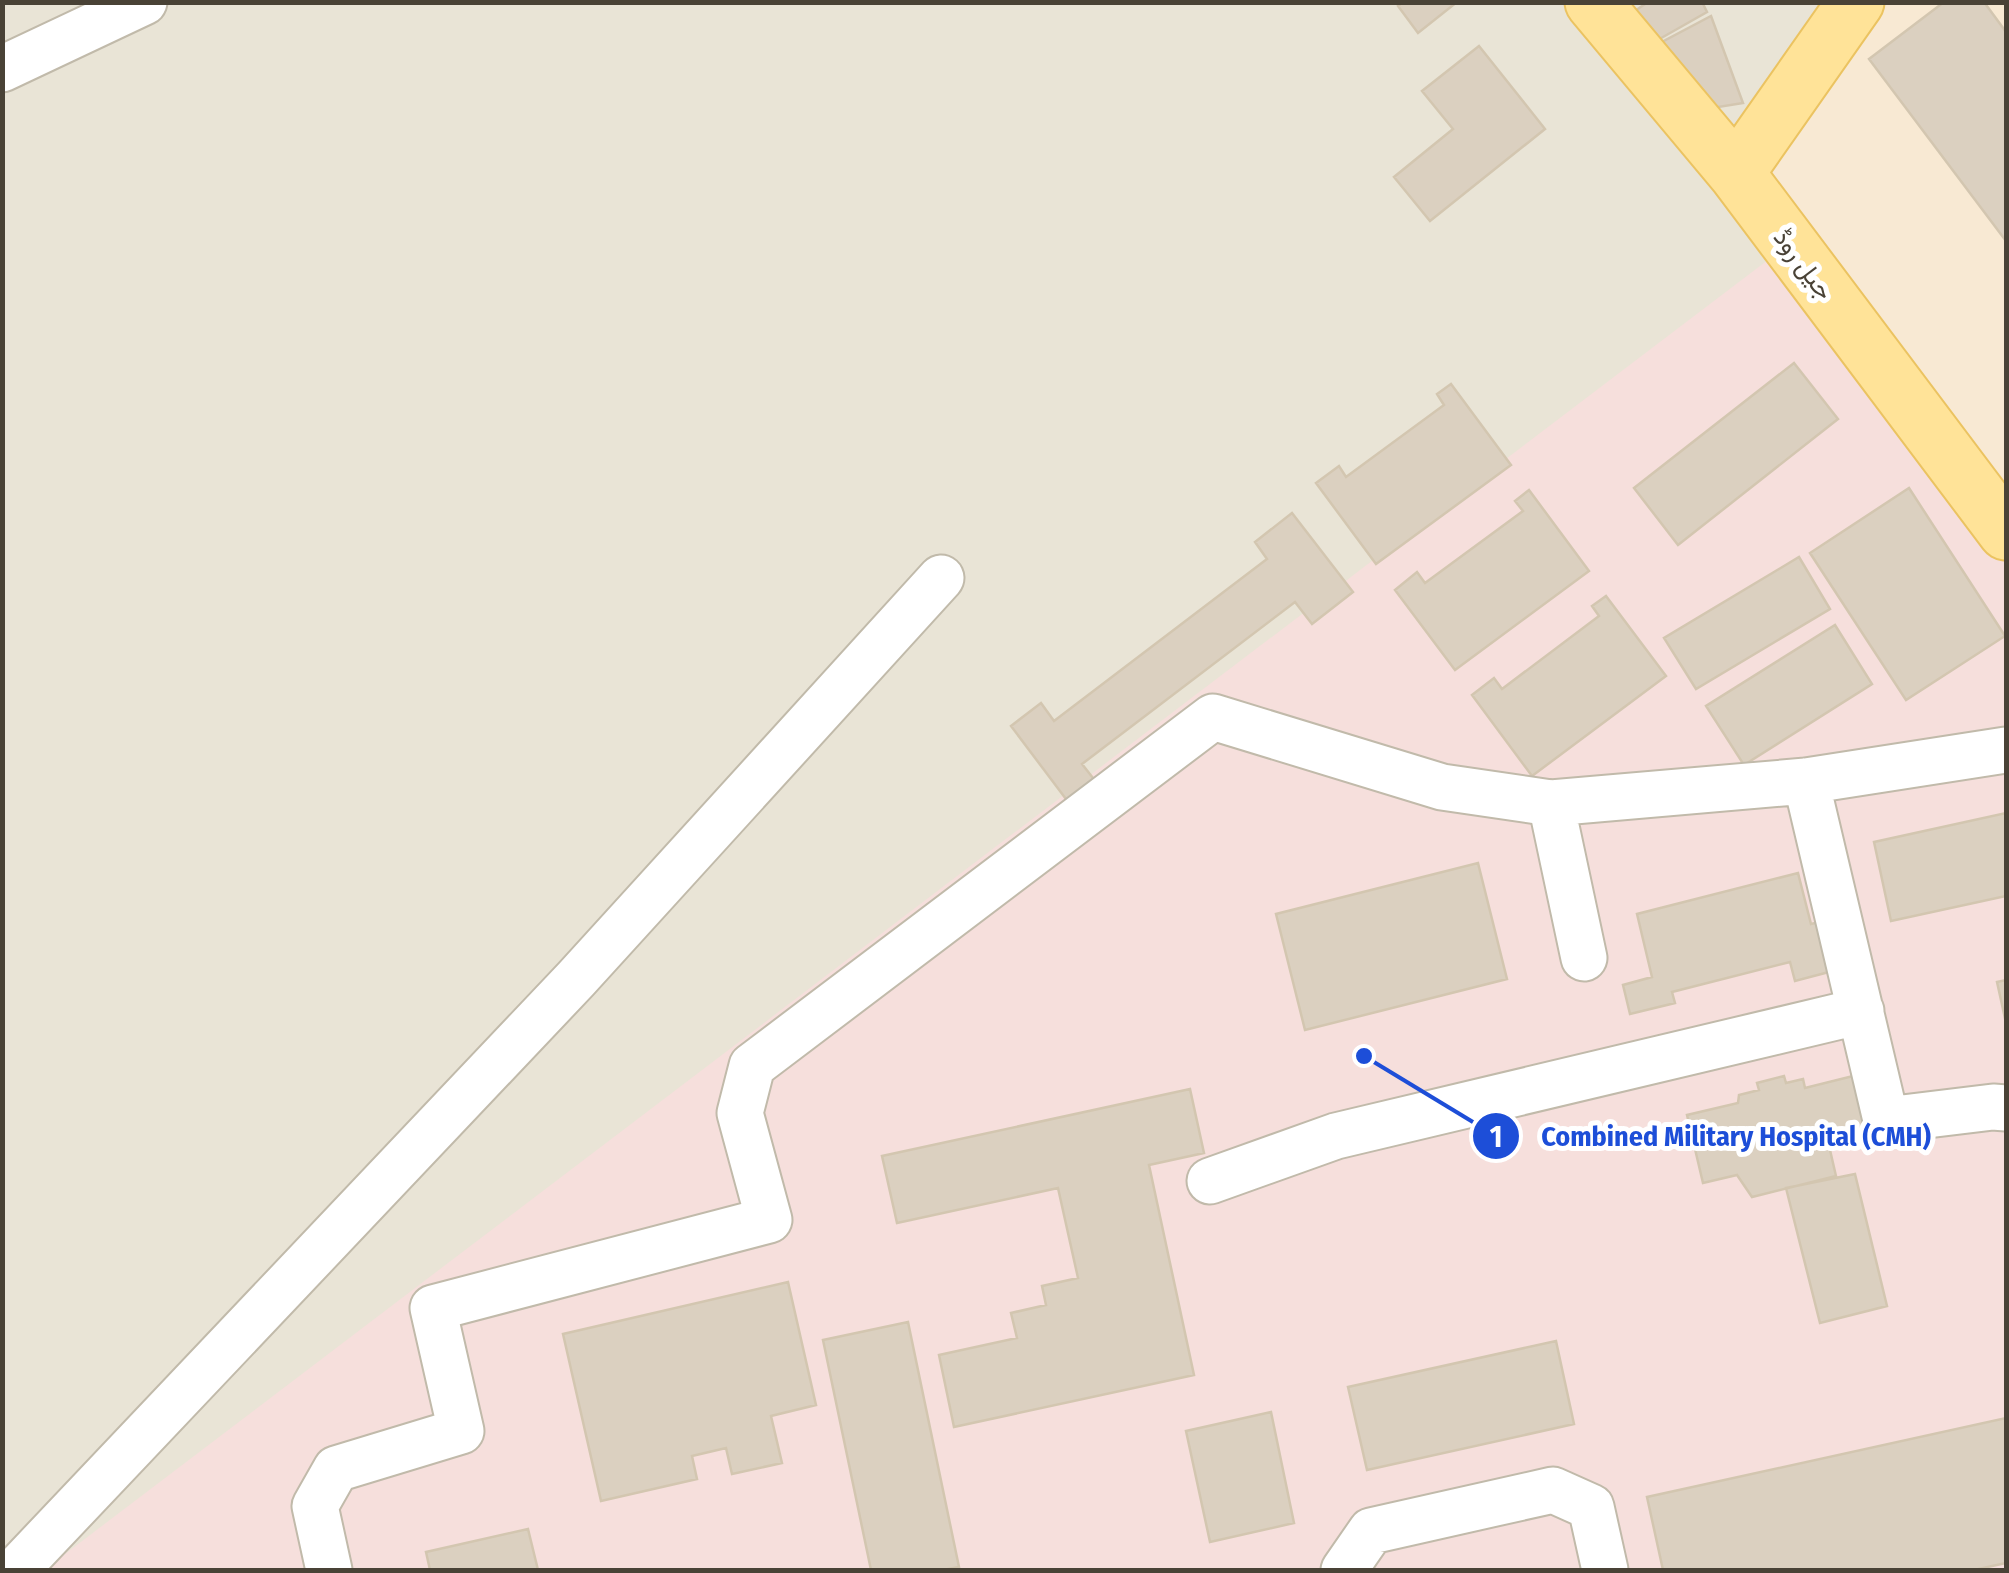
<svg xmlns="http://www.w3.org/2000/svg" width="2009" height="1573" font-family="'Fira Sans Condensed',Vazirmatn,sans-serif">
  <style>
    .residential { fill: #e9e4d6 }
    .commercial { fill: #f8e9d3 }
    .medical { fill: #f6dfdc }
    .building { fill: #dbd0c0; stroke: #d3c6b0; stroke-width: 2.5 }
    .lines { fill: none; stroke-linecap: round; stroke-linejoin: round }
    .minor-casing { stroke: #c1baaa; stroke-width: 49 }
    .major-casing { stroke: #ebc361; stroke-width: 59 }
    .minor { stroke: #fff; stroke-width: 45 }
    .major { stroke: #ffe398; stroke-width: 55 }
    .labels { text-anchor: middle; stroke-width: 10; stroke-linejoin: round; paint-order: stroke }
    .street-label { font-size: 25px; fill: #494236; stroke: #fff }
    .leader { fill: none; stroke: #1d4ed8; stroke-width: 4 }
    .callout-dot { fill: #1d4ed8; stroke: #fff; stroke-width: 4 }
    .mark-label { font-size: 30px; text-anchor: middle; font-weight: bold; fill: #fff }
    .callout-label { font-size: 28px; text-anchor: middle; font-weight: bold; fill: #1d4ed8; stroke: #fff; stroke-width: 10; stroke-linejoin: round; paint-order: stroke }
  </style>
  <rect width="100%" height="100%" fill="#f5f1e9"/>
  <!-- residential -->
  <path class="residential" d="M3,3H2006V1570H3Z"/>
  <!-- commercial -->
  <path class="commercial" d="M1856,3H2006V510L1736,173Z"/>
  <!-- medical -->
  <path class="medical" d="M1789,244L2006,541V1570H44Z"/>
  <!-- building -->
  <path class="building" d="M1403,2H1457L1418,33L1398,6Z
    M1648,2H1702L1707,12L1656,41L1632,13Z
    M1944,2H1984L2006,32V241L1869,59Z
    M1711,16L1743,103L1700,110L1660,43Z
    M1479,46L1545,129L1430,221L1394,177L1453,129L1422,91Z
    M1794,363L1838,419L1678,545L1634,488Z
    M1451,384L1511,465L1376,564L1316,483L1339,466L1346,477L1444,405L1437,394Z
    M1909,488L2005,636L1906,700L1810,553Z
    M1529,490L1589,571L1455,670L1395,590L1417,572L1425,583L1523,511L1515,501Z
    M1292,513L1353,592L1312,624L1295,602L1082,764L1100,787L1072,807L1011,726L1041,703L1054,721L1267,559L1255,542Z
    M1799,557L1830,609L1696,689L1664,638Z
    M1606,596L1666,676L1532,776L1472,695L1494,678L1502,689L1599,616L1592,606Z
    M1835,625L1872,684L1744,765L1706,706Z
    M2006,813V896L1891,921L1874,842Z
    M1478,863L1507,979L1305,1030L1276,914Z
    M1798,873L1811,924L1832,919L1844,968L1795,981L1790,962L1672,992L1675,1003L1630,1014L1623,985L1652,977L1637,914Z
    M2006,980V1023L1997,982Z
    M1784,1076L1786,1083L1803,1079L1805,1088L1853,1076L1869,1140L1830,1150L1836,1176L1752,1197L1737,1175L1703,1183L1687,1115L1738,1103L1739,1095L1759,1090L1757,1083Z
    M1190,1089L1204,1153L1149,1165L1194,1375L954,1427L939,1355L1017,1338L1011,1313L1046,1305L1042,1286L1078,1278L1058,1188L897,1223L882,1156Z
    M1855,1174L1887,1306L1820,1323L1786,1188Z
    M788,1282L816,1405L771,1416L782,1463L732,1474L726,1448L692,1456L697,1479L601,1501L563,1334Z
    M908,1322L959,1567L943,1570H871L823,1340Z
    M1556,1341L1574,1424L1367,1470L1348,1387Z
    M1271,1412L1294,1523L1210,1542L1186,1431Z
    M2006,1418V1563L1974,1570H1663L1647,1497Z
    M528,1529L538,1570H430L426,1552Z"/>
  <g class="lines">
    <defs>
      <path id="minor" d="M2,69L144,2
        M1806,781L1886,1120L1993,1107L2006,1108
        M1551,803L1584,958
        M1210,1181L1336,1136L1861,1011
        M16,1570L576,979L941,578
        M329,1570L315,1506L336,1469L461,1431L433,1308L769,1220L740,1113L752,1066L1213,717L1442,787L1551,803L1806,781L2006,750
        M1344,1570L1371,1531L1553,1490L1591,1507L1605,1570"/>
      <path id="major" d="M1593,2L1736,173L2006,532
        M1736,173L1856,2"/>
    </defs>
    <!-- minor casing -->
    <use href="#minor" class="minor-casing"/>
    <!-- major casing -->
    <use href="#major" class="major-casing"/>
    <!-- minor -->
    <use href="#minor" class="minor"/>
    <!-- major -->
    <use href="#major" class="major"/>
  </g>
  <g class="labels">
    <!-- street labels -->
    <g class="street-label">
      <text transform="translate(1804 264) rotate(53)" y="9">جیل روڈ</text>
    </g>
  </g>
  <!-- callouts -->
  <path class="leader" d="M1364 1056L1496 1136"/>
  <g class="callout-dot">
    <circle cx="1364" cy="1056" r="10"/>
    <circle cx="1496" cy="1136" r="25"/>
  </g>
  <g class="mark-label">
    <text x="1496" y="1147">1</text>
  </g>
  <g class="callout-label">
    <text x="1736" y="1146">Combined Military Hospital (CMH)</text>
  </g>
  <!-- border -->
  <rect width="2009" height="1573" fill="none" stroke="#494236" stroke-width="10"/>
</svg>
